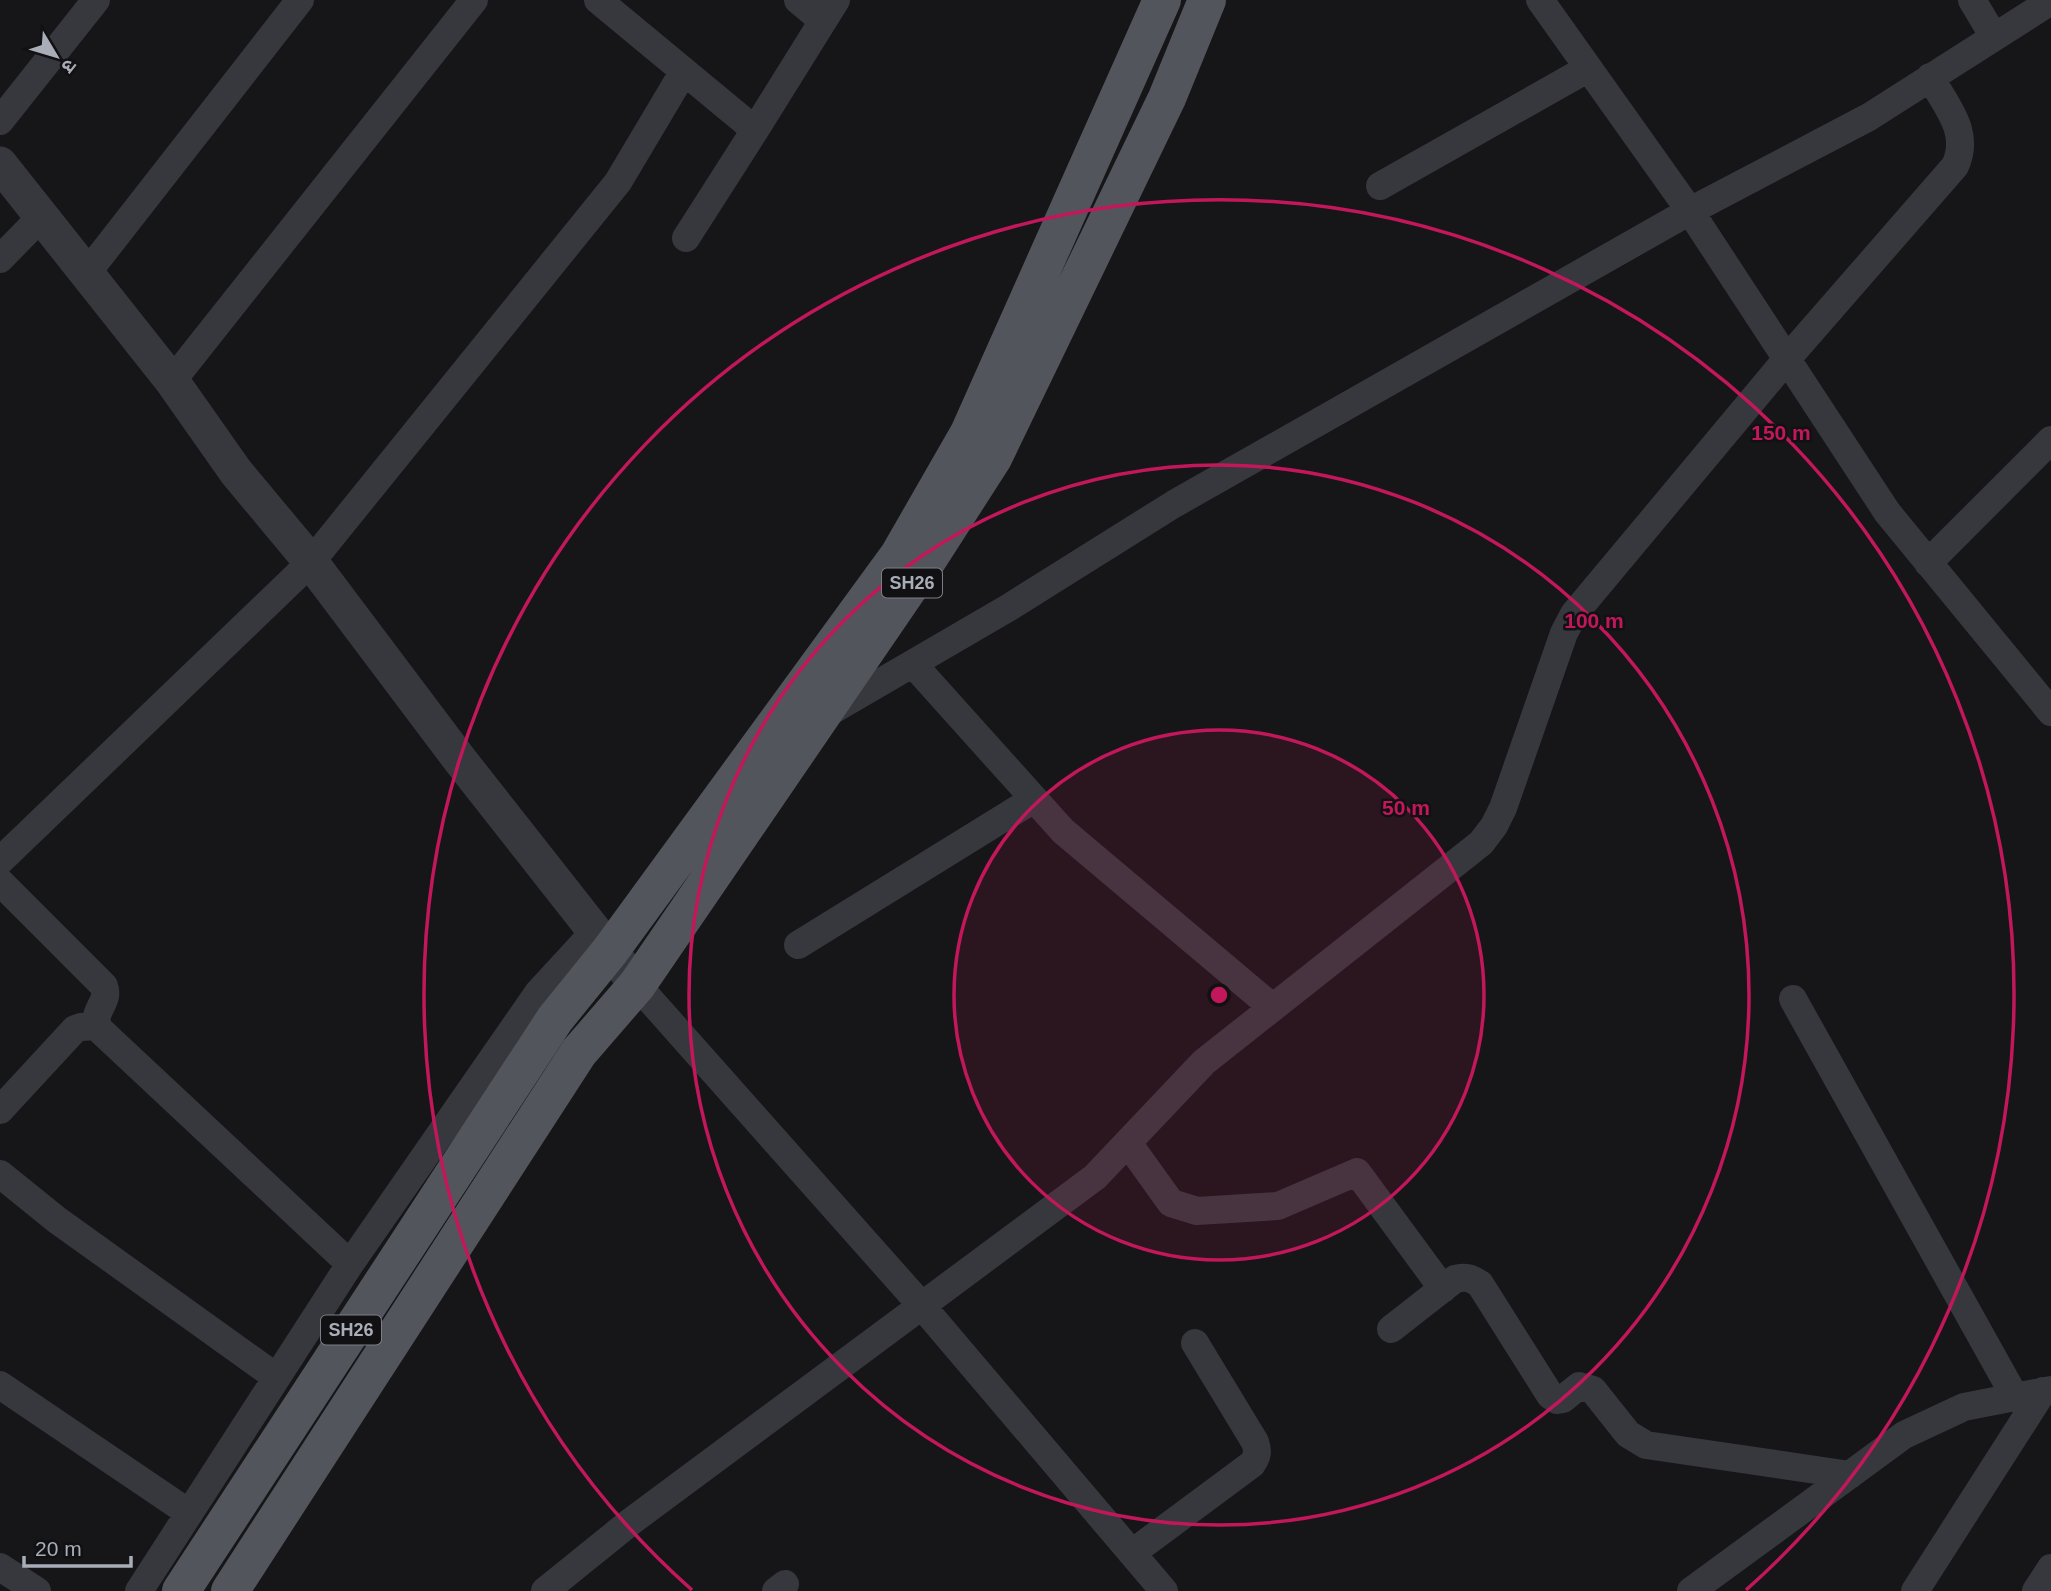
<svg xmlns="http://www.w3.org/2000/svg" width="2051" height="1591" font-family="Helvetica,'Noto Sans Devanagari',sans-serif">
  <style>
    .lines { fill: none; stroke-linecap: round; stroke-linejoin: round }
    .minor { stroke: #37383d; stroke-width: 28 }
    .tertiary { stroke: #37383d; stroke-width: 35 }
    .primary { stroke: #53555c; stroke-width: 38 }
    .ring { fill: none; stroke: #c2185b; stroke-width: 3.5 }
    .labels { text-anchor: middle; stroke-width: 5; stroke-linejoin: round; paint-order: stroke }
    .shield { fill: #111113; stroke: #7b7e86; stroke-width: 2 }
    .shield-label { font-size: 18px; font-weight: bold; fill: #a8adb8 }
    .centre { fill: #c2185b; stroke: #111113; stroke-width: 3.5 }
    .ring-label { font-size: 21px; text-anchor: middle; font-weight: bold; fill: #c2185b; stroke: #111113; stroke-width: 5; stroke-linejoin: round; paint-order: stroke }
  </style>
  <rect width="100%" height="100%" fill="#161618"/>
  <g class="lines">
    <!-- minor -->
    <path class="minor" d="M598,0L755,130L836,0
      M798,0L823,21
      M1540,0L1690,211L1887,512L2051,712
      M1972,0L1994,37
      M0,121L96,0
      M1380,186L1587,69
      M686,238L755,130
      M0,259L42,216
      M87,273L300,0
      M172,381L474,0
      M1928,563L2051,440
      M913,664L1063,831L1272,1007
      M826,714L1008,608L1174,504L1690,211L1869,117L2051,1
      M0,861L311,562L618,182L684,71
      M0,882L104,986C111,1004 87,1013 101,1031L350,1264
      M798,945L1034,799
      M637,985L922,1306L1164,1591
      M1793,999L2015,1397
      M0,1110L75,1029L81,1027L97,1026
      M1128,1143L1171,1203L1197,1211L1278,1206L1357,1172L1443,1289
      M0,1174L57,1220L276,1377
      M1391,1329L1455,1279C1465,1276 1471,1278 1480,1284L1550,1395L1557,1400L1563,1399L1579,1386L1593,1390L1628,1434L1646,1445L1850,1475
      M0,1385L189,1513
      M1132,1553L1252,1464C1258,1455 1258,1451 1255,1442L1195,1343
      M0,1567L37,1591
      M139,1591L350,1264L538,993L595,931
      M545,1591L629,1523L1095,1177L1204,1062L1481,843L1494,826L1503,808L1564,633L1574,614L1786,360L1955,166C1971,132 1946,106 1930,77
      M776,1591L785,1584
      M1691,1591L1904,1435L1964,1407L2051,1390
      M1915,1591L2043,1391
      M2036,1591L2051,1568"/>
    <!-- tertiary -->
    <path class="tertiary" d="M0,164L172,381L236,472L311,562L460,760L637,985"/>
    <!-- primary -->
    <path class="primary" d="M181,1591L555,1019L610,951L899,555L969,433L1162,0
      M230,1591L579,1052L637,985L923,567L993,458L1167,98L1207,0"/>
  </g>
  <!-- distance rings -->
  <circle cx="1219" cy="995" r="265" fill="#c2185b" fill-opacity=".12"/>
  <g class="ring">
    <circle cx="1219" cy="995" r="265"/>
    <circle cx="1219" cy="995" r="530"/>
    <path d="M692 1590A795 795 0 1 1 1746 1590"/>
  </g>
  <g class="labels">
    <!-- shield labels -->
    <g class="shield">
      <rect x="882" y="568.5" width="60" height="29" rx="5"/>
      <rect x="321" y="1315.5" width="60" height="29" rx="5"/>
    </g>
    <g class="shield-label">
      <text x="912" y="589">SH26</text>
      <text x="351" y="1336">SH26</text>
    </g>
  </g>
  <circle cx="1219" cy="995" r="10" class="centre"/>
  <g class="ring-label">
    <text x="1781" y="440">150 m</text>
    <text x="1594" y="628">100 m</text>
    <text x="1406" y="815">50 m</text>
  </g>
  <!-- north arrow -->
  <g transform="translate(56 56) rotate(128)" stroke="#111113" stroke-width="5" paint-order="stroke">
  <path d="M0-5L12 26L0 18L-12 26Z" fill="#a8adb8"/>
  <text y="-10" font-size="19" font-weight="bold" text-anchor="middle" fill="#a8adb8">उ</text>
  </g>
  <!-- scale -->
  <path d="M24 1556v10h107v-10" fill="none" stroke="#a8adb8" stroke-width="3.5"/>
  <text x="35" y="1556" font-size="21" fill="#a8adb8" stroke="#111113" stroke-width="5" paint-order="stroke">20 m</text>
</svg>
